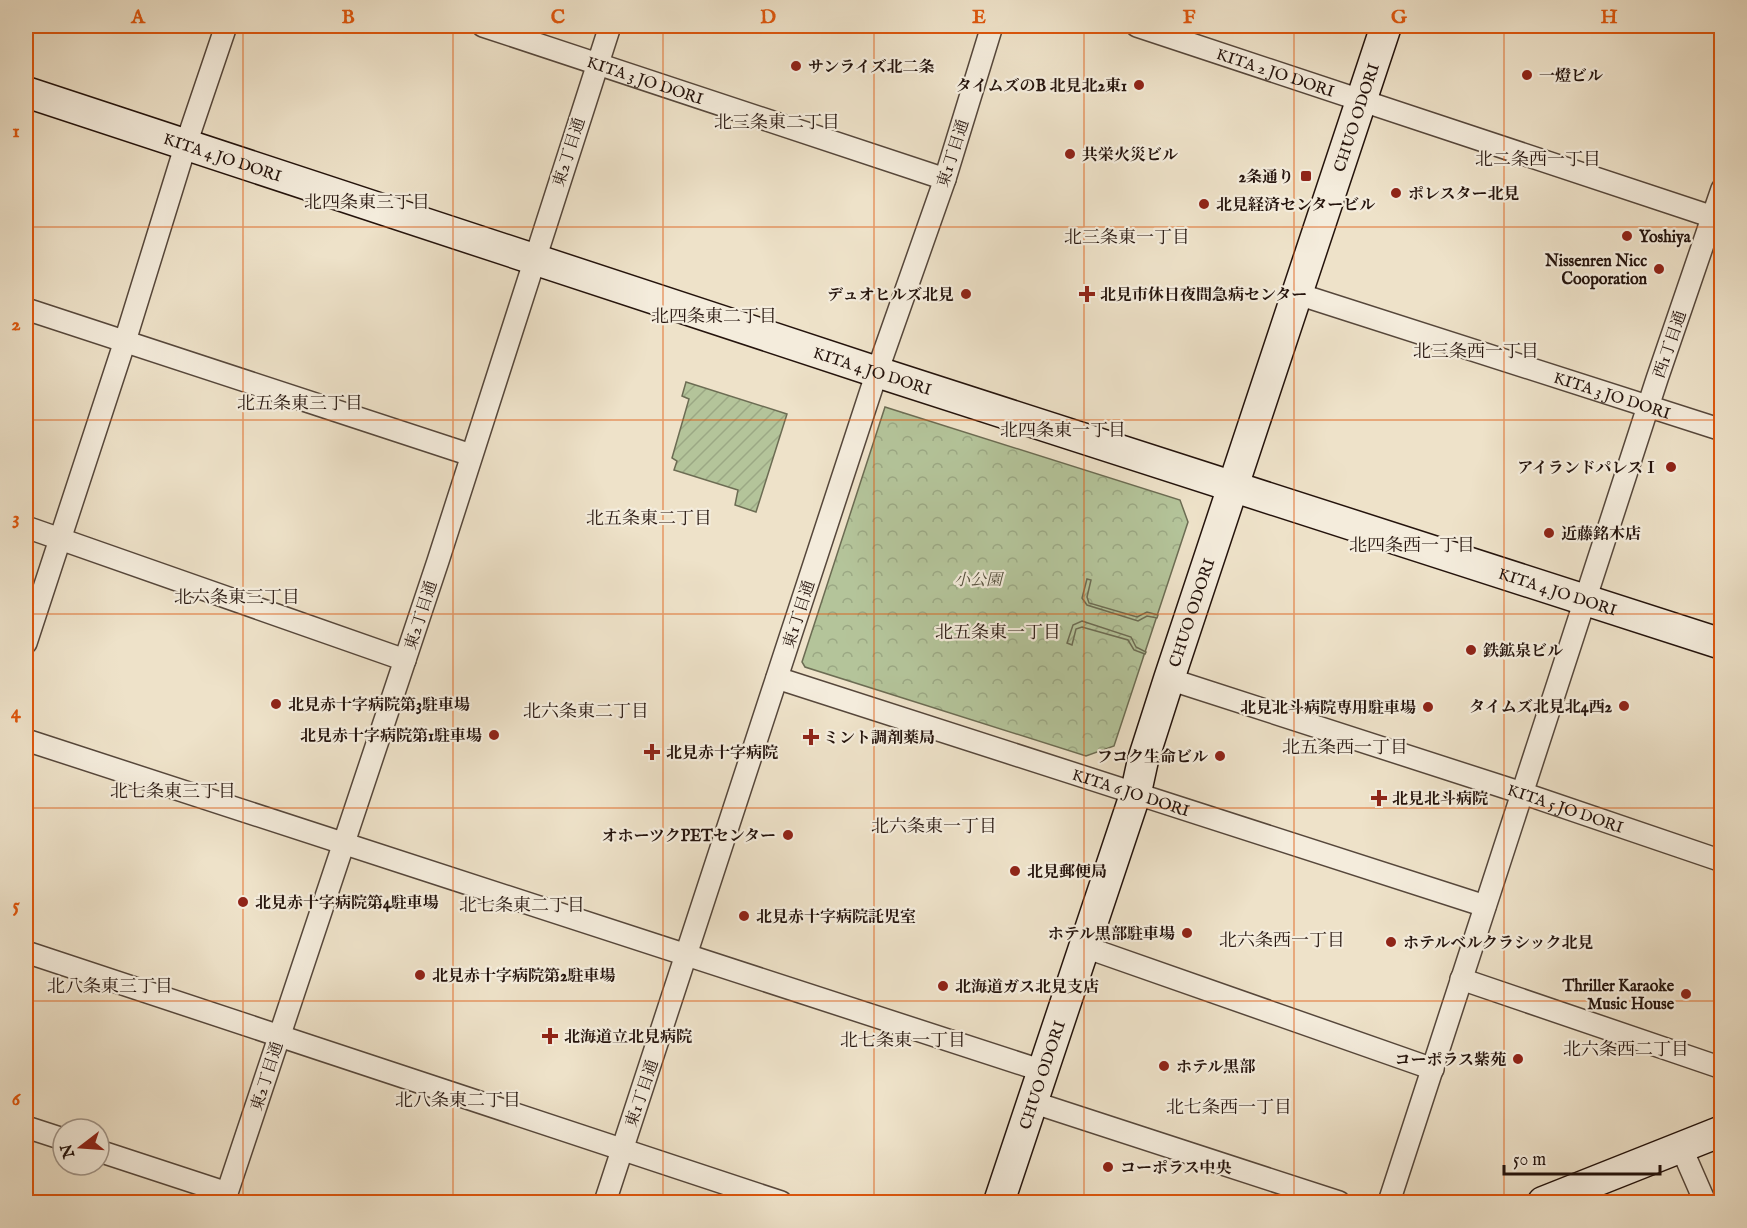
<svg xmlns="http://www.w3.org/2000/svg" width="1747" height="1228" font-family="'IM FELL English','Noto Serif JP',serif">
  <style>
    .park { fill: url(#park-crowns); stroke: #6c6c53; stroke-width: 1.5 }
    .garden { fill: url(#garden-furrows); stroke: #6c6c53; stroke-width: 1.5 }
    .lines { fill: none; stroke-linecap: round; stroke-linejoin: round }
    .street-casing { stroke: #56473b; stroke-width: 24 }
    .secondary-casing { stroke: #24130c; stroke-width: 33 }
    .street { stroke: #f4ecdc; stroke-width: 21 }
    .secondary { stroke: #f4ecdc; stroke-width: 30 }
    .grid { fill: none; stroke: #de560c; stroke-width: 1.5; stroke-opacity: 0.55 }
    .poi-dot { fill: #8f2418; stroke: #f4ecdc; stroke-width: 2 }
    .labels { text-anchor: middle; stroke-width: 4.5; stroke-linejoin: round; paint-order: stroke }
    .poi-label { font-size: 16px; font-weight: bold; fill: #24130c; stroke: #f4ecdc; text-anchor: start }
    .street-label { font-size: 16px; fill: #24130c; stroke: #f4ecdc }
    .park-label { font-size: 16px; font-style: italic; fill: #56513e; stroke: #f4ecdc }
    .neighbourhood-label { font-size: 18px; fill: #24130c; stroke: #f4ecdc }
    .neatline { fill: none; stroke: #de560c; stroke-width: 2 }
    .grid-label { font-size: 20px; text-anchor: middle; font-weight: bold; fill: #de560c }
  </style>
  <defs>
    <pattern id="park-crowns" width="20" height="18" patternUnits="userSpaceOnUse" patternTransform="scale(1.5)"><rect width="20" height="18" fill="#b4c49a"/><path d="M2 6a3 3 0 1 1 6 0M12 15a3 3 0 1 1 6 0" fill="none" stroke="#9ba884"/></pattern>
    <pattern id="garden-furrows" width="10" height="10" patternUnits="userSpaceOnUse" patternTransform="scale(1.5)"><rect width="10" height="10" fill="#b4c49a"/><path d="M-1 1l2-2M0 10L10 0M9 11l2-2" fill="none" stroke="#9ba884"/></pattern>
  </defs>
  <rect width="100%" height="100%" fill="#eee2c9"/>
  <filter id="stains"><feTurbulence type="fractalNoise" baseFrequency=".00333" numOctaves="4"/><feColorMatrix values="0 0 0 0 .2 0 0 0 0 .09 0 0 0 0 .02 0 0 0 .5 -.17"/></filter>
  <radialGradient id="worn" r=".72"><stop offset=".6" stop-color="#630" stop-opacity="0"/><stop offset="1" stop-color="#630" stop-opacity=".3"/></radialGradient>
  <!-- park -->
  <path class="park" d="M885,407L1180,500L1188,522L1114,746L1086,756L805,667L802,662Z"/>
  <!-- garden -->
  <path class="garden" d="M686,382L787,414L756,512L735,505L738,490L674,470L677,461L672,458L689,399L682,396Z
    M1087,579L1091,580L1087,597L1089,603L1137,617L1147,612L1158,615L1157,618L1147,616L1138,621L1087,605L1082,598Z
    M1082,621L1131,637L1136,647L1146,652L1145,654L1134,650L1128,640L1082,627L1076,629L1072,645L1067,643L1073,625Z"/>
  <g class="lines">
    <defs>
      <g id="street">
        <path id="s1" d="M483,26L945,179"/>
        <path id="s2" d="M1137,26L1722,220"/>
        <path id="s3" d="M1298,294L1722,430"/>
        <path d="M26,309L471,455"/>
        <path d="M26,527L405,660"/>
        <path d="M26,643L125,341L186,144L226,26"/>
        <path id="s4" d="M777,678L1485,906"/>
        <path id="s5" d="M1169,679L1522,793L1722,861"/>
        <path d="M26,740L1043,1071"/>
        <path d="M1085,947L1433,1069"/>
        <path d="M26,952L781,1202"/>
        <path d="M1461,979L1722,1068"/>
        <path d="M1032,1102L1339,1202"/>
        <path d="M26,1127L63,1139"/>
        <path d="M1681,1147L1705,1202"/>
        <path d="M99,1151L227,1193"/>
        <path d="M224,1202L438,561L610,26"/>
        <path d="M605,1202L877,372L945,179L992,26"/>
        <path d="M1389,1202L1657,379L1722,189"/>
      </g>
      <g id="secondary">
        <path id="s6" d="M26,92L877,372L1722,644"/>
        <path id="s7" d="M999,1202L1136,792L1143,760L1169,679L1386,26"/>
        <path d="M1543,1202L1722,1131"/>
      </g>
    </defs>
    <!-- street casing -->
    <use href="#street" class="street-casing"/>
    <!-- secondary casing -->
    <use href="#secondary" class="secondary-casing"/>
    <!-- street -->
    <use href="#street" class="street"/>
    <!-- secondary -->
    <use href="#secondary" class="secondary"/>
  </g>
  <!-- grid -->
  <path class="grid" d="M243,26V1202M453,26V1202M663,26V1202M874,26V1202M1084,26V1202M1294,26V1202M1504,26V1202M26,227H1722M26,420H1722M26,614H1722M26,808H1722M26,1001H1722"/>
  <!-- markers -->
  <g class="poi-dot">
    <circle cx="796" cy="66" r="6"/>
    <circle cx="1527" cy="75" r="6"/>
    <circle cx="1139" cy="85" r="6"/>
    <circle cx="1070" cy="154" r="6"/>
    <rect x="1300" y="170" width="12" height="12" rx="3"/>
    <circle cx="1396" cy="193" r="6"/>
    <circle cx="1204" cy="204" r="6"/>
    <circle cx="1627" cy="236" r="6"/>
    <circle cx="1659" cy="269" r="6"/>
    <circle cx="966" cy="294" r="6"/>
    <path d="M1084 285h6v6h6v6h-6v6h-6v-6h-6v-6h6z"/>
    <circle cx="1671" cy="467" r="6"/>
    <circle cx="1549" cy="533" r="6"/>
    <circle cx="1471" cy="650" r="6"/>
    <circle cx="276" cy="704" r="6"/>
    <circle cx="1624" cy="706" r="6"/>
    <circle cx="1428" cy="707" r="6"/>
    <circle cx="494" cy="735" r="6"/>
    <path d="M808 728h6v6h6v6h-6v6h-6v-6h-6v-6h6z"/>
    <path d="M649 743h6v6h6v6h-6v6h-6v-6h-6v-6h6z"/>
    <circle cx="1220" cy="756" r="6"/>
    <path d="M1376 789h6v6h6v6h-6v6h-6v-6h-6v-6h6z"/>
    <circle cx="788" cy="835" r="6"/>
    <circle cx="1015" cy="871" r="6"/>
    <circle cx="243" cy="902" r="6"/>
    <circle cx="744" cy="916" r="6"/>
    <circle cx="1187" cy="933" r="6"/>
    <circle cx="1391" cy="942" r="6"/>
    <circle cx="420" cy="975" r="6"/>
    <circle cx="943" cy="986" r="6"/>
    <circle cx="1686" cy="994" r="6"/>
    <path d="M547 1027h6v6h6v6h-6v6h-6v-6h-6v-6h6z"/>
    <circle cx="1518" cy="1059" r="6"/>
    <circle cx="1164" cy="1066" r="6"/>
    <circle cx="1108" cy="1167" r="6"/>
  </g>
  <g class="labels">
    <!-- poi labels -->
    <g class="poi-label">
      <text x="808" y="72">サンライズ北二条</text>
      <text x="1539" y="81">一燈ビル</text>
      <text x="1127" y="91" text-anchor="end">タイムズのB 北見北2東1</text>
      <text x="1082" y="160">共栄火災ビル</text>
      <text x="1294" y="182" text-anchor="end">2条通り</text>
      <text x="1408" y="199">ポレスター北見</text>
      <text x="1216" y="210">北見経済センタービル</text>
      <text x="1639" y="242">Yoshiya</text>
      <text x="1647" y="266" text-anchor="end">Nissenren Nicc<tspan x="1647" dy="18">Cooporation</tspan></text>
      <text x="954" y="300" text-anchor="end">デュオヒルズ北見</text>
      <text x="1100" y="300">北見市休日夜間急病センター</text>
      <text x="1659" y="473" text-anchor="end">アイランドパレスⅠ</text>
      <text x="1561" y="539">近藤銘木店</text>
      <text x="1483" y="656">鉄鉱泉ビル</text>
      <text x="288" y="710">北見赤十字病院第3駐車場</text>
      <text x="1612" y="712" text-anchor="end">タイムズ北見北4西2</text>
      <text x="1416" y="713" text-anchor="end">北見北斗病院専用駐車場</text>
      <text x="482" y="741" text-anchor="end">北見赤十字病院第1駐車場</text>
      <text x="823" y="743">ミント調剤薬局</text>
      <text x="666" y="758">北見赤十字病院</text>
      <text x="1208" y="762" text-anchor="end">フコク生命ビル</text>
      <text x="1392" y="804">北見北斗病院</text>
      <text x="776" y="841" text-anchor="end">オホーツクPETセンター</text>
      <text x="1027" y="877">北見郵便局</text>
      <text x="255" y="908">北見赤十字病院第4駐車場</text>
      <text x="756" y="922">北見赤十字病院託児室</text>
      <text x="1175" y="939" text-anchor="end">ホテル黒部駐車場</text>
      <text x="1403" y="948">ホテルベルクラシック北見</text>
      <text x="432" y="981">北見赤十字病院第2駐車場</text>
      <text x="1674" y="991" text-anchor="end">Thriller Karaoke<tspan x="1674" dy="18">Music House</tspan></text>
      <text x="955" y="992">北海道ガス北見支店</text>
      <text x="564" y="1042">北海道立北見病院</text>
      <text x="1506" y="1065" text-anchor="end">コーポラス紫苑</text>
      <text x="1176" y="1072">ホテル黒部</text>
      <text x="1120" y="1173">コーポラス中央</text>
    </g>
    <!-- street labels -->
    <g class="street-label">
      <text dy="6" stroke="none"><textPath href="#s2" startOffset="146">KITA 2 JO DORI</textPath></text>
      <text dy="6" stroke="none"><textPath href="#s1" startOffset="171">KITA 3 JO DORI</textPath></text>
      <text dy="6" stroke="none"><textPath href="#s7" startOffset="1142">CHUO ODORI</textPath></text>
      <text transform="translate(568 152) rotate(-72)" y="6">東2丁目通</text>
      <text transform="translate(952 153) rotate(-72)" y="6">東1丁目通</text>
      <text dy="6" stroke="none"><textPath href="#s6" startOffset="207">KITA 4 JO DORI</textPath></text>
      <text transform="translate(1669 344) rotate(-71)" y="6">西1丁目通</text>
      <text dy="6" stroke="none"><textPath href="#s6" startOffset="891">KITA 4 JO DORI</textPath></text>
      <text dy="6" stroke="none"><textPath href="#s3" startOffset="330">KITA 3 JO DORI</textPath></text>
      <text dy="6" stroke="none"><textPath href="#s6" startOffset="1611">KITA 4 JO DORI</textPath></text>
      <text dy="6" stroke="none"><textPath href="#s7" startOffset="620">CHUO ODORI</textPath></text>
      <text transform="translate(798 614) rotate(-72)" y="6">東1丁目通</text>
      <text transform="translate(420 615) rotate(-72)" y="6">東2丁目通</text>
      <text dy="6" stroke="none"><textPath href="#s4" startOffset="372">KITA 6 JO DORI</textPath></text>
      <text dy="6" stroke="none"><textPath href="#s5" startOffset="417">KITA 5 JO DORI</textPath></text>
      <text transform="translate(266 1076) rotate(-72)" y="6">東2丁目通</text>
      <text dy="6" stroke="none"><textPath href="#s7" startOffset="134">CHUO ODORI</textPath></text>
      <text transform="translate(641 1093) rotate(-71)" y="6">東1丁目通</text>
    </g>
    <!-- park labels -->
    <g class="park-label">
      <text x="978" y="585">小公園</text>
    </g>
    <!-- neighbourhood labels -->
    <g class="neighbourhood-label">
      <text x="777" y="128">北三条東二丁目</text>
      <text x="1538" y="165">北二条西一丁目</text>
      <text x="367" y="208">北四条東三丁目</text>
      <text x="1127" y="243">北三条東一丁目</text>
      <text x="714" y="322">北四条東二丁目</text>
      <text x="1476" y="357">北三条西一丁目</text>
      <text x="300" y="409">北五条東三丁目</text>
      <text x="1063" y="436">北四条東一丁目</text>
      <text x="649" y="524">北五条東二丁目</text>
      <text x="1412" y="551">北四条西一丁目</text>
      <text x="237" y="603">北六条東三丁目</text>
      <text x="998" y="638">北五条東一丁目</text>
      <text x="586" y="717">北六条東二丁目</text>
      <text x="1345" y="753">北五条西一丁目</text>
      <text x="173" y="797">北七条東三丁目</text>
      <text x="934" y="832">北六条東一丁目</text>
      <text x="522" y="911">北七条東二丁目</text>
      <text x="1282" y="946">北六条西一丁目</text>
      <text x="110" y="992">北八条東三丁目</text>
      <text x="903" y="1046">北七条東一丁目</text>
      <text x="1626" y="1055">北六条西二丁目</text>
      <text x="458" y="1106">北八条東二丁目</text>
      <text x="1229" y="1113">北七条西一丁目</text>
    </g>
  </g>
  <!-- margin -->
  <rect width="1747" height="1228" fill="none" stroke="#eee2c9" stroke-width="66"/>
  <!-- north arrow -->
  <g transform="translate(81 1147) rotate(253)"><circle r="28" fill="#f4ecdc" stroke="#a19589" stroke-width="1.5"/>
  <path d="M0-4.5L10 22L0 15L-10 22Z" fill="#8f2418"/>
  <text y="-9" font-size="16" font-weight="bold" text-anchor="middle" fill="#24130c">N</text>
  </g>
  <!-- scale -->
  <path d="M1504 1165v9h156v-9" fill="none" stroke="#24130c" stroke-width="3"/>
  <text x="1513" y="1165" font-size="18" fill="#24130c" stroke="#f4ecdc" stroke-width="4.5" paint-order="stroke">50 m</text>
  <rect x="33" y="33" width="1681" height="1162" class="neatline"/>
  <g class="grid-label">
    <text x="138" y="23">A</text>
    <text x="348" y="23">B</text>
    <text x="558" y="23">C</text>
    <text x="768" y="23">D</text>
    <text x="979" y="23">E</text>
    <text x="1189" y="23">F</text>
    <text x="1399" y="23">G</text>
    <text x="1609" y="23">H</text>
    <text x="16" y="137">1</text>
    <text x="16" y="330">2</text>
    <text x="16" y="524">3</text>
    <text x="16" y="718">4</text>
    <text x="16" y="911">5</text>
    <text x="16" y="1105">6</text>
  </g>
  <rect width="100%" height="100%" filter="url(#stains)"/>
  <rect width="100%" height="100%" fill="url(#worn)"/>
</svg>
